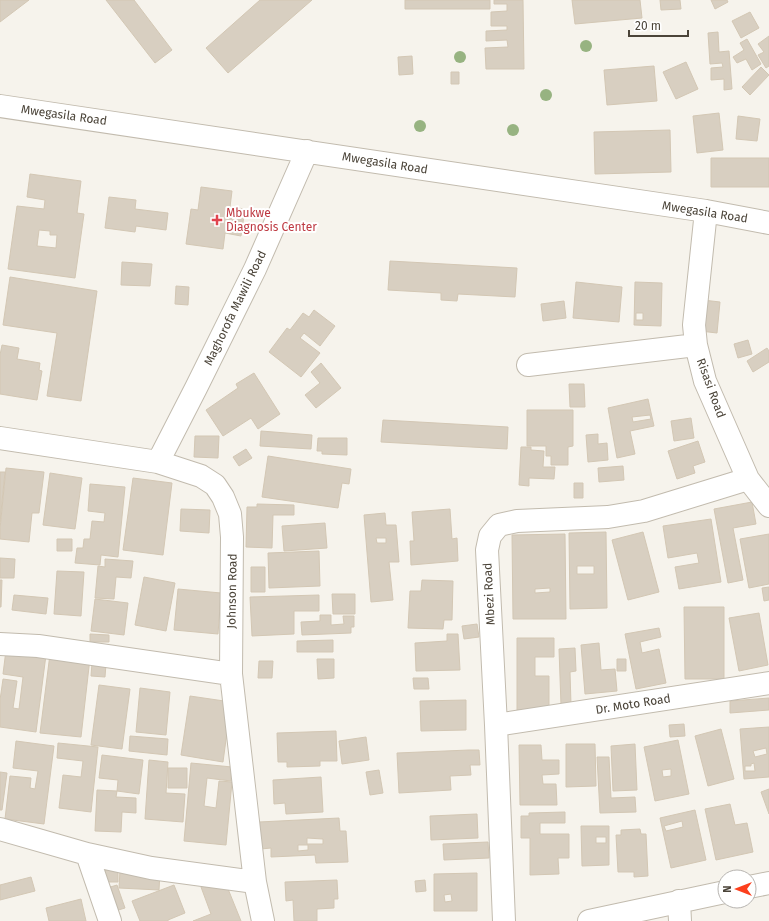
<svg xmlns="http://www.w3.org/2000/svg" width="769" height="921" font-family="'Fira Sans',sans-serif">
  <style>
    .building { fill: #d8cfc1; stroke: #d3c7b4; fill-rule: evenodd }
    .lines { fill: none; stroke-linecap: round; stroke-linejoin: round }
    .minor-casing { stroke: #c2bbae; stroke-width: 24 }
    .minor { stroke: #fff; stroke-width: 22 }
    .tree { fill: #97b381 }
    .health-dot { fill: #e0444e; stroke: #fff; stroke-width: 1.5 }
    .labels { text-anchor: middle; stroke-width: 4; stroke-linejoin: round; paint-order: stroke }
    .street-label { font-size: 12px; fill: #4b4439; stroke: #fff }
    .health-label { font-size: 12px; fill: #be3a42; stroke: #fff; text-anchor: start }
  </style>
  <rect width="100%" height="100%" fill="#f6f3ec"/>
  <!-- building -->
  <path class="building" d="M0,0H29L0,22Z
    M106,0H134L172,50L155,63Z
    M260,0H312L228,73L206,48Z
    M405,0H490V9H405Z
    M494,0H523L524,69H486L485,48L508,47L507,40L486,41V31L507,30V26H491V12L507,11V4H494Z
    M572,0H640L642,18L575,24Z
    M660,0H680L681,9L661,10Z
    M711,0H727L728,2L715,9Z
    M750,12L759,28L741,38L732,21Z
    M718,32L719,52L729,51L732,89L724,90V79L711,80V68L723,67L722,63L710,64L708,33Z
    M769,36V66L766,68L758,55L764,52L758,44Z
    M747,39L761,64L752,70L746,59L737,63L733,57L744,50L740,43Z
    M412,56L413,74L399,75L398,57Z
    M686,62L698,89L676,99L663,72Z
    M654,66L657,101L607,105L604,70Z
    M761,67L769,75L750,95L742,87Z
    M451,72H459V84H451Z
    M719,113L723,150L697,153L693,116Z
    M738,116L760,119L757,141L736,139Z
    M670,130L671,172L595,174L594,132Z
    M711,158H769V187H711Z
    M30,174L81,181L77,213L84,214L75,278L8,269L17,206L44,209L45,200L27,197ZM39,230L50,231V235H57L56,248L37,246Z
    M201,187L232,191L230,207L245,209L241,236L225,233L223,249L186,244L191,209L198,210Z
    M109,197L136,200L135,209L168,213L166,230L136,226L135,232L105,228Z
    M390,261L517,268L515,297L458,294L457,301L441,300V293L388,290Z
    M122,262L152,264L150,286L121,285Z
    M10,277L97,291L81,401L47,396L57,333L3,325Z
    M576,282L622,287L619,322L573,318Z
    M635,282L662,283L661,326L634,325ZM636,313H643V320H636Z
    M176,286L189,287L188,305L175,304Z
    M703,300L720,302L717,333L700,331Z
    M564,301L566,318L543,321L541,304Z
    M314,310L335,326L320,346L304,333L300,338L320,353L301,377L269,352L287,328L290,330L303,313L309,317Z
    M748,340L752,354L738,358L734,344Z
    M2,345L19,348L17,359L40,363L39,370L42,371L37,400L0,394V355Z
    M767,348L769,351V362L753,372L747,361Z
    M321,363L341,388L316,408L305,395L320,383L311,372Z
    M254,373L280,414L258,429L251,418L223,436L206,410L238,388L236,384Z
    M569,384H584L585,407H570Z
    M648,399L654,426L630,431L635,454L617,458L608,408ZM650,415L651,419L633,422L632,417Z
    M527,410H573V446L568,447V465H551V456H546V446H527Z
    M691,418L694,438L674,441L671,421Z
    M383,420L508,427L507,449L381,442Z
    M261,431L312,435L311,449L260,446Z
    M598,434V444L607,443L608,460L588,462L586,435Z
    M195,436H219L218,458L194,457Z
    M318,438H347V455L322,454V451H317Z
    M698,441L705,462L693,466L695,473L677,479L668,451Z
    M521,447H531V450L544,451L543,467H555L554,479L529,478V486L519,485Z
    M246,449L252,458L239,466L233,457Z
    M268,456L351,469L349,484L342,483L338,508L262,497Z
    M623,466L624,480L599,482L598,468Z
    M6,468L44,472L39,513H32L29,542L0,539V529Z
    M0,472H5L0,522Z
    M50,473L82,478L75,529L43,525Z
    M133,478L172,483L163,555L123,550Z
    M574,483H583V498H574Z
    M90,484L125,487L118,557L101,555L100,565L75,563L77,548H83L84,539H90L92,521L104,522L105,513L88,511Z
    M752,502L756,524L733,528L743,580L728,583L714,509Z
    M257,504L294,505V515H273L272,548L246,547L247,507H257Z
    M181,509L210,510L209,533L180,531Z
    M450,509L452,539L457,538L458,561L411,565L410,541H414L412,512Z
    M385,513L386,525H396L399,562H389L393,600L371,602L364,515ZM376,538H386V543H377Z
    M711,519L721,582L679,589L675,567L699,563L697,553L668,558L663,526Z
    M325,523L327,548L284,551L282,526Z
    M606,532L607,608L570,609L569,533ZM577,566H594V574H577Z
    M643,532L659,592L628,600L612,540Z
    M565,534L566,619H513L512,535ZM550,588V592L535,593V589Z
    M769,534V584L749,588L740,539Z
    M57,539H72V551H57Z
    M319,551L320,586L269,588L268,553Z
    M0,558L15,559L14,578H0Z
    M105,559L133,561L131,578L116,577L114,599L95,598L98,566L105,567Z
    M251,567H265V592H251Z
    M57,571L84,572L81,616L54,614Z
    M144,577L175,583L166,631L135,625Z
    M0,580H2L1,607H0Z
    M422,580L453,581L452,620H444L443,629L408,628L410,591H421Z
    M769,587V600L764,601L762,588Z
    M178,589L221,593L218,634L174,630Z
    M332,594H355V614H333Z
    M14,595L48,598L46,614L12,610Z
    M319,595V611H294V634L252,636L250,597Z
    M95,599L128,603L124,635L91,631Z
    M684,607H724V679H685Z
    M759,613L768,665L739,671L729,618Z
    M320,615H331V625L344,624L343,616H354V627H351V633L302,635L301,622L320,621Z
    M477,624L479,637L464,639L462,626Z
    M659,628L661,637L640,642L642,653L659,649L666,683L636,689L625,634Z
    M90,634L109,635V642H90Z
    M447,634H458L460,670L416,671L415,643L447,641Z
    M517,638H554V657H535V676H549V710H517Z
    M333,640V652H297V641Z
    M599,643L601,670L615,669L617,691L585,694L581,645Z
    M575,648L576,671L570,672L571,705H561L559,649Z
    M6,650L46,655L36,732L0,727V700L3,679L17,681L13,708L19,709L23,677L3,674Z
    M50,654L90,658L81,737L40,733Z
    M317,659H334V678L318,679Z
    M617,659H626V671H617Z
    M259,661H273L272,678H258Z
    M92,663L106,664L105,677L91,676Z
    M413,678H428L429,689H414Z
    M99,685L130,689L122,749L91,745Z
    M140,688L170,692L166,735L136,732Z
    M190,696L231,702L223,762L181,755Z
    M769,698V710L730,713V701Z
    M466,700V730L421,731L420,701Z
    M684,724L685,736L670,737L669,725Z
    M769,727V777L744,779L740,729ZM766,748L767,754L755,757L753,751ZM754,763L755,771H745V766H751V764Z
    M721,729L734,779L708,786L695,736Z
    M336,731L337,761H320V766L287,767V762H278L277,733Z
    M130,736L168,739L167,755L129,751Z
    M366,737L369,760L342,764L339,741Z
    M678,740L689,794L655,801L644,747ZM671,769V776L663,777L662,770Z
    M16,741L54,746L44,824L5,819L10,776L31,778L30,788L35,789L38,771L13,768Z
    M58,743L98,747L91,812L59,808L63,775L81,777L83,761L57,758Z
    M566,744H595L596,786L566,787Z
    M635,744L637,790L613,791L611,746Z
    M519,745H541L542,760H559V774L542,775L543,784H556L557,805H520Z
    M469,750H479L480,765H470L471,775L450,776L451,790L399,793L397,753Z
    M102,755L143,760L139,794L117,791L118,780L99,778Z
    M597,757H609L611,798L635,797L636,812L600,813Z
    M149,760L168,762L166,793L185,794L183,822L145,819Z
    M191,763L232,767L231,781L207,778L204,806L216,808L219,781L232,782L226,845L184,841Z
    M168,768H187V788H168Z
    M379,770L383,793L370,795L366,772Z
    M0,772L7,773L2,810H0Z
    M321,777L323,812L286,814L285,803L274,804L273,780Z
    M769,789V814L761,792Z
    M97,790L117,791L116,797L136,798V813L122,812L121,832L95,831Z
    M730,804L735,825L747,823L753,852L716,860L705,809Z
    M695,810L706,860L671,868L660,818ZM682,821L683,827L666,831L664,826Z
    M565,812V823H540V834H569V858H558L559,874L530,875V838H521V816H529V813Z
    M477,814L478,838L431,840L430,816Z
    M339,818L340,831H346L348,862L316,863L315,855L271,857V848L261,849L259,822ZM307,838L323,839V844H307ZM298,845H308V850L298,851Z
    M581,826H609V865L582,866ZM596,837H606V843H596Z
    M640,829L641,834H646L648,876L634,877V872H618L616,835H621V830Z
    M488,842L489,858L444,860L443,844Z
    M105,870H118V882H105Z
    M120,870L160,872L159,890L119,888Z
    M477,873V911H434V874ZM451,894L452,901L445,902L444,895Z
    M31,877L35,891L0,900V885Z
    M224,879L241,921H193L211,914L201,887Z
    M337,880L338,899H334V908L317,909V921H294L293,900L286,901L285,882Z
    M425,880L426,891L416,892L415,881Z
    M117,885L125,908L115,911L107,888Z
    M174,885L185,913L168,920V921H140L132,901Z
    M81,899L86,921H49L46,908Z"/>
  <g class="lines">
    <defs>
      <path id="minor" d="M0,106L706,211L769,223
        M706,211L694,325L696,345L705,381L748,479L769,506
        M528,365L696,345
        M0,438L158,462L201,476L215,485L223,497L230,514L232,537L231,674L255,882L263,921
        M158,462L196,388L255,269L307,151
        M0,644L38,646L231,674
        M496,725L769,683
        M0,829L87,854L151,868L255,882
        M87,854L110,921
        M749,887L769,883
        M679,901L680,921
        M504,921L496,725L487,550L490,536L499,525L517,521L608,517L644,511L748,479
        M589,921L725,892"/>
    </defs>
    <!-- minor casing -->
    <use href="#minor" class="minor-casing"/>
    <!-- minor -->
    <use href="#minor" class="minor"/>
  </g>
  <!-- trees -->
  <g class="tree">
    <circle cx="586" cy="46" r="6"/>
    <circle cx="460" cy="57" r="6"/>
    <circle cx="546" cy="95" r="6"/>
    <circle cx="420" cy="126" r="6"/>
    <circle cx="513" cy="130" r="6"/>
  </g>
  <!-- markers -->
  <path class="health-dot" d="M215 214h4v4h4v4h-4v4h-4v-4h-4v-4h4z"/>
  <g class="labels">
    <!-- street labels -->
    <g class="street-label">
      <text transform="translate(64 115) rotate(8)" y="4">Mwegasila Road</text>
      <text transform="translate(385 163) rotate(9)" y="4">Mwegasila Road</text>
      <text transform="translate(705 212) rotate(9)" y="4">Mwegasila Road</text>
      <text transform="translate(235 308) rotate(-64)" y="4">Maghorofa Mawili Road</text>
      <text transform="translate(711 388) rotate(70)" y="4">Risasi Road</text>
      <text transform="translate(232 591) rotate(-89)" y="4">Johnson Road</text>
      <text transform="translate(489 594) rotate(-93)" y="4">Mbezi Road</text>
      <text transform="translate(633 704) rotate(-9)" y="4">Dr. Moto Road</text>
    </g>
    <!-- health labels -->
    <g class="health-label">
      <text x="226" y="217">Mbukwe<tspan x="226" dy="14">Diagnosis Center</tspan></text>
    </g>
  </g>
  <!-- north arrow -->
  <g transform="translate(737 889) rotate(270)"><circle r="19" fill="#ffffff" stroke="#b7b4b0"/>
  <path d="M0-3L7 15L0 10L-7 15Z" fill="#fc3f1d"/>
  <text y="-6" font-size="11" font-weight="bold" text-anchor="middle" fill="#4b4439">N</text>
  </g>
  <!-- scale -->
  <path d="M629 30v6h59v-6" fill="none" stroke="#4b4439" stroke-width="2"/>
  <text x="635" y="30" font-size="12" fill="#4b4439" stroke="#ffffff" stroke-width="3" paint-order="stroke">20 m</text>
</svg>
